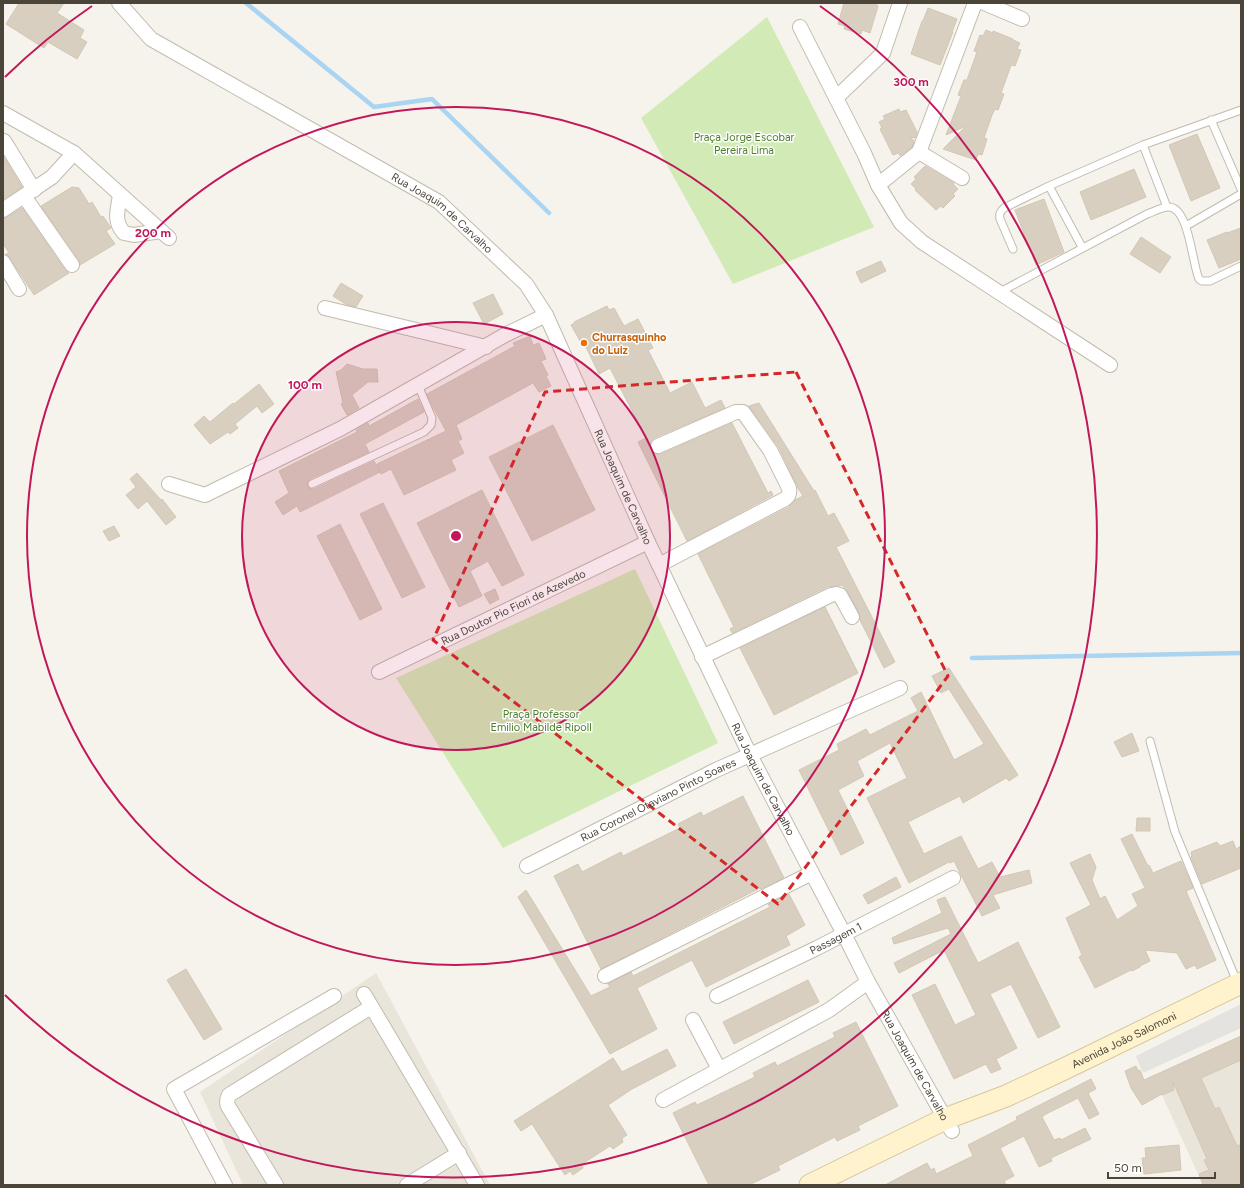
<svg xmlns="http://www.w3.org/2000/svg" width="1244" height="1188" font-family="Figtree,sans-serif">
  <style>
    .residential { fill: #eae5da }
    .green { fill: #d2eab5 }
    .parking { fill: #e5e3e0 }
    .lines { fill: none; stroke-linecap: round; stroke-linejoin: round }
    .stream { stroke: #a9d4f2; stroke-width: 4.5 }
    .building { fill: #d8cfc1; stroke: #d3c7b4 }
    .lane-casing { stroke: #c2bbae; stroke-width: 9 }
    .street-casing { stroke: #c2bbae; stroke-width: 16 }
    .secondary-casing { stroke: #d6c79b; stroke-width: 23 }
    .lane { stroke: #fff; stroke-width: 7 }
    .street { stroke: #fff; stroke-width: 14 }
    .secondary { stroke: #fff3cd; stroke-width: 21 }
    .marked { fill: none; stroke: #d62828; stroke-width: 3; stroke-dasharray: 8 5; stroke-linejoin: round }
    .ring { fill: none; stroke: #c2185b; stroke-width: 2 }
    .food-dot { fill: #e8710a; stroke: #fff; stroke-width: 1.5 }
    .labels { text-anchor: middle; stroke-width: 3; stroke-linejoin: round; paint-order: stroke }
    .park-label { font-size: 11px; fill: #4a7f2a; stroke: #fff }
    .street-label { font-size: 11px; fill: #4b4439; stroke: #fff }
    .food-label { font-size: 11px; font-weight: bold; fill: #c56008; stroke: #fff; text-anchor: start }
    .centre { fill: #c2185b; stroke: #fff; stroke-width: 2 }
    .ring-label { font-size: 12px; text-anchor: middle; font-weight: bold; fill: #c2185b; stroke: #fff; stroke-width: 3; stroke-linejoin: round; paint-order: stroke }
  </style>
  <rect width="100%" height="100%" fill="#f6f3ec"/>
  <!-- residential -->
  <path class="residential" d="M376,973L490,1185H243L200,1092Z
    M1241,1060V1185H1203L1162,1095Z"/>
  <!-- green -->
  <path class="green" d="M767,17L874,227L733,284L641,118Z
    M635,569L718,743L503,848L396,678Z"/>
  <!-- parking -->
  <path class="parking" d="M1241,1004V1028L1143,1073L1136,1056Z"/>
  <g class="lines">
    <!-- stream -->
    <path class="stream" d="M246,3L374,107L432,99L549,213
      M972,658L1241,653"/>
  </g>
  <!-- building -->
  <path class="building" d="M19,3H64L57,13L84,30L80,38L87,42L77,59L48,42L44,48L6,24Z
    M844,3H877L876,5L878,6L870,33L862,30L861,34L844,29L845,26L838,24Z
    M928,8L957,19L952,32H953L940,65L911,54L922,21H923Z
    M986,30L993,33V31L1013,39V40L1020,43L1017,49L1021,50L1015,66L1011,65L1009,71L1001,93L1004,94L998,110L995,109L992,115L984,138L987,139L982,155L978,154L976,160L943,149L966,126L946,135L961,96L958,95L964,80H967L977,52L974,51L980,35L983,36Z
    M899,109L900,112L906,110L917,132L915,138L910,137L914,141L912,147L900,156L899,153L893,155L880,129L882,128L879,122L885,119L883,116Z
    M1197,134L1220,188L1191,201L1169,145Z
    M3,156L22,187L3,200Z
    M925,166L954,183L953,184L958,189L953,194L955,196L943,208L941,206L936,210L915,190L916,189L911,184L916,179L914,177Z
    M1134,169L1146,197L1091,220L1080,192Z
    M72,187L79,188L89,204L92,202L101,217L103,216L111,228L106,231L115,244L80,265L79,260L41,206Z
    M1044,199L1064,252L1036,265L1015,210Z
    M22,208L65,270L69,273L34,295L10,258L6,254L9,253L3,243V218L8,217Z
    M1241,228V259L1219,268L1207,240L1227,232V233Z
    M1141,237L1171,257L1160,273L1130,254Z
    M881,261L886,271L861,283L856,272Z
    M341,283L363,296L356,307L347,305L333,296Z
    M493,294L503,314L484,324L473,303Z
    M607,306L609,310L614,308L624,326L638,319L653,348L648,350L670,393L692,382L705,408L721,400L725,408L654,438L651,441L650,445L653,453L657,454H661L732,423L768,493L771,491L773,495L687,541L638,442L646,438L610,368L599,374L585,345L583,346L571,325L575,323L574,322Z
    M530,336L533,345L539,343L546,359L541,361L548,375L546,376L551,386L539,392L533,383L456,425L462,439L458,441L464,453L451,460L456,470L404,495L391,469L381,474L377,464L446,431L433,407L427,394L515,346L513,343Z
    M347,364L363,369H377L378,382H368L352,395L359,408L347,415L341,404L343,403L336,372L341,370Z
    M259,384L274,404L262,413L257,406L235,424L238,428L230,434L228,432L210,444L194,425L204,416L210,422L233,403L234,404Z
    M418,399L424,412L365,444L369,452L310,479L308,481L307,486L309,488L314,489L374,461L380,472L300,512L297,506L283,515L275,502L289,493L279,471L357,432L356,430L368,423L369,426Z
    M759,403L814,491L815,490L828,516L834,513L849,541L836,547L895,662L884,668L860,620L859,613L847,591L842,585L827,587L732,633L730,629L734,627L698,554L789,507L795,500L803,496L798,488L778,446L749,406Z
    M553,425L595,510L532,541L489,457Z
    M137,473L161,500L162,499L176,517L166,525L147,501L138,509L126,495L136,487L130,479Z
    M482,490L524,575L502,586L488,561L470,571L482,596L459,607L417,523Z
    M383,503L425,587L402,598L360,514Z
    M340,524L382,609L360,620L317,536Z
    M114,526L120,536L109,541L103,531Z
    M495,589L499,599L490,604L484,594Z
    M825,607L858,673L774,715L740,648Z
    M949,668L1018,775L1009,781L1006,778L963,803L960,796L908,822L924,854L961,836L978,869L992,862L1000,877L1029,870L1032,883L993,895L1000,908L982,916L954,861L950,863L949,862L909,883L867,798L907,778L890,743L857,761L864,776L838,790L864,843L841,855L799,770L839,750L837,744L866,729L870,735L918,711L911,698L921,692L954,760L984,744L949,689L941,693L932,676Z
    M1132,733L1139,751L1122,757L1114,742Z
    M743,796L784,878L761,889L760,888L601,969L554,876L578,864L582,872L621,852L623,856L680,828L678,824L701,812L703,816Z
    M1137,818H1150V831H1136Z
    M1132,834L1148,866L1149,865L1153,873L1181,861L1193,888L1186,891L1216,960L1197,969L1195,965L1186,969L1177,953L1145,950L1150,961L1140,966V967L1132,971L1131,970L1095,988L1079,957L1082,955L1066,918L1091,905L1070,863L1090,854L1096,867L1092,880L1100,899L1105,896L1117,920L1138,906L1132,894L1145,888L1121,839Z
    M1233,841L1236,849L1241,846V868L1202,884L1191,857L1192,856L1191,852L1217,842L1220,846Z
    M896,877L901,887L868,904L863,895Z
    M526,890L591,996L610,987L608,984L631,972L633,976L770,907L768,904L789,894L805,925L786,936L790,945L706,987L692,960L637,988L657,1029L610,1054L518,897Z
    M945,897L978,963L1018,942L1060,1027L1038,1038L1011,984L990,994L1017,1048L996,1059L1001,1069L991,1073L986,1064L954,1079L912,995L935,984L955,1025L976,1015L944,950L899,973L894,963L951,934L948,928L894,944L892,938L942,913L937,900Z
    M186,969L222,1029L204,1040L167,980Z
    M808,980L819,1002L734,1044L723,1022Z
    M856,1022L898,1106L858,1126L860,1130L837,1141L835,1137L778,1166L780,1170L749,1185H709L673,1113L695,1102L697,1105L755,1077L753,1073L775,1062L777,1066L835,1037L833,1033Z
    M1241,1036V1060L1201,1078L1215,1109L1219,1107L1237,1146L1241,1144V1185H1203L1199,1174L1209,1170L1204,1160L1207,1159L1173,1082L1174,1090L1162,1095V1094L1142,1105L1131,1088L1125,1071L1136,1066L1138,1071L1140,1070L1144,1080Z
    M667,1049L676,1066L632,1089L608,1105L627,1135L622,1138L623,1142L613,1149L610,1146L582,1164L583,1168L573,1175L570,1171L565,1175L532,1124L521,1131L514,1121L613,1058L622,1072Z
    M1091,1079L1096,1089L1088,1093L1099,1114L1089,1119L1078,1098L1046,1114L1042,1117L1054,1140L1060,1138L1061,1140L1085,1128L1091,1139L1051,1158L1052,1161L1039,1167L1024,1136L1000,1148L1014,1176L1004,1181L1006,1185H885L927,1163L931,1170L934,1168L936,1174L973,1156L968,1145L1017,1120L1016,1117Z
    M1179,1145L1181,1170L1144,1174L1142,1158H1146L1145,1148Z"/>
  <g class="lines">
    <defs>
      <path id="lane" d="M1211,120L1241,189
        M1143,145L1167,207
        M1049,186L1082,247
        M1186,226L1241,194
        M1013,249L1000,219C999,214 1000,212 1004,208L1049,186L1143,145L1241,110
        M1000,292L1147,214C1153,212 1160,208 1167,207C1189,204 1192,264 1199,279L1202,281H1210L1241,266
        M312,484L424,432L431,425L432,418L418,385
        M1150,741L1175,832L1237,982"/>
      <g id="street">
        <path id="s1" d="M119,3L151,39L439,202L526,284L546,315L648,542L750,755L844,934L868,982L952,1131"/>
        <path d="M984,3L1022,19"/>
        <path d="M800,27L864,153L878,185L901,223L922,242L1110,365"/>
        <path d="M836,98L883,53L900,3"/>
        <path d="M3,113L74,153L169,238"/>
        <path d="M4,141L34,190"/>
        <path d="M919,152L962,178"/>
        <path d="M878,185L919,152L975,3"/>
        <path d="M120,195C118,210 113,221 124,233L134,235L161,231"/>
        <path d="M24,196L72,265"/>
        <path d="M3,210L52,177L74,153"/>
        <path d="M3,262L19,289"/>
        <path d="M325,308L486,347"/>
        <path d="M658,446L736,412H743L770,450L789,488C790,493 789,496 785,499L659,565"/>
        <path d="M169,484L205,495L340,429L505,335L546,315"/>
        <path d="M702,657L831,595L836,594L840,595L852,617"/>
        <path id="s2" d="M379,672L648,542"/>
        <path id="s3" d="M527,866L716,770L900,688"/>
        <path d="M605,976L812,873"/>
        <path d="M364,994L477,1185"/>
        <path id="s4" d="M717,996L817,948L953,878"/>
        <path d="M693,1020L719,1069"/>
        <path d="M663,1100L829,1010L868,982"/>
        <path d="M225,1185L174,1089L334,996"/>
        <path d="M276,1185L228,1106C226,1102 227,1099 229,1095L371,1007"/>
        <path d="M407,1185L459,1153"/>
      </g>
      <g id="secondary">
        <path id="s5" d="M810,1185L945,1119L1006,1096L1062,1070L1241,983"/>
      </g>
    </defs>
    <!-- lane casing -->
    <use href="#lane" class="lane-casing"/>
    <!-- street casing -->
    <use href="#street" class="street-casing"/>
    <!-- secondary casing -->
    <use href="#secondary" class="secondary-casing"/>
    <!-- lane -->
    <use href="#lane" class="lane"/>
    <!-- street -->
    <use href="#street" class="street"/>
    <!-- secondary -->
    <use href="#secondary" class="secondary"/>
  </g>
  <!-- marked area -->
  <path class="marked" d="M796,372L948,676L778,904L433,640L545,392Z"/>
  <!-- distance rings -->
  <circle cx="456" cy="536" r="214" fill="#c2185b" fill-opacity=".12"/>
  <g class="ring">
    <circle cx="456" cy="536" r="214"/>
    <circle cx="456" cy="536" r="429"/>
    <path d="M5 77A643 643 0 0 1 92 6M820 6A643 643 0 1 1 5 995"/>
  </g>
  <!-- markers -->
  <circle class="food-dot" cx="584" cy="343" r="4"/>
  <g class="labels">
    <!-- park labels -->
    <g class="park-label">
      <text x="744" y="141">Praça Jorge Escobar<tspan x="744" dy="13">Pereira Lima</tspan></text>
      <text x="541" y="718">Praça Professor<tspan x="541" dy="13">Emilio Mabilde Ripoll</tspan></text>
    </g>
    <!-- street labels -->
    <g class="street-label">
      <text dy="4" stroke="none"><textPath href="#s1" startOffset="388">Rua Joaquim de Carvalho</textPath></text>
      <text dy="4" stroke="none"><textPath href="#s1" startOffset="724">Rua Joaquim de Carvalho</textPath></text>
      <text dy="4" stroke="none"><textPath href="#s2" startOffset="149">Rua Doutor Pio Fiori de Azevedo</textPath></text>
      <text dy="4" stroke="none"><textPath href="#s1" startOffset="1048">Rua Joaquim de Carvalho</textPath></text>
      <text dy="4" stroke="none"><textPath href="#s3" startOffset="147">Rua Coronel Otaviano Pinto Soares</textPath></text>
      <text dy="4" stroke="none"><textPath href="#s4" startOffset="132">Passagem 1</textPath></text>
      <text dy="4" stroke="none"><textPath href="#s5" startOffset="346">Avenida João Salomoni</textPath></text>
      <text dy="4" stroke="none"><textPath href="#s1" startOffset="1372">Rua Joaquim de Carvalho</textPath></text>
    </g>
    <!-- food labels -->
    <g class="food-label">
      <text x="592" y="341">Churrasquinho<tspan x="592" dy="13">do Luiz</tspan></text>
    </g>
  </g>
  <circle cx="456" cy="536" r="6" class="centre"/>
  <g class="ring-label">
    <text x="911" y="86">300 m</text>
    <text x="153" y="237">200 m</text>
    <text x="305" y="389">100 m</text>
  </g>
  <!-- border -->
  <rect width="1244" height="1188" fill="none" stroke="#4b4439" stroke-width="8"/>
  <!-- scale -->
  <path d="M1108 1172v6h107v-6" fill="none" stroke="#4b4439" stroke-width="2"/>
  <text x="1114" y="1172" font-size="12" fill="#4b4439" stroke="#ffffff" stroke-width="3" paint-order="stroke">50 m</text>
</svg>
